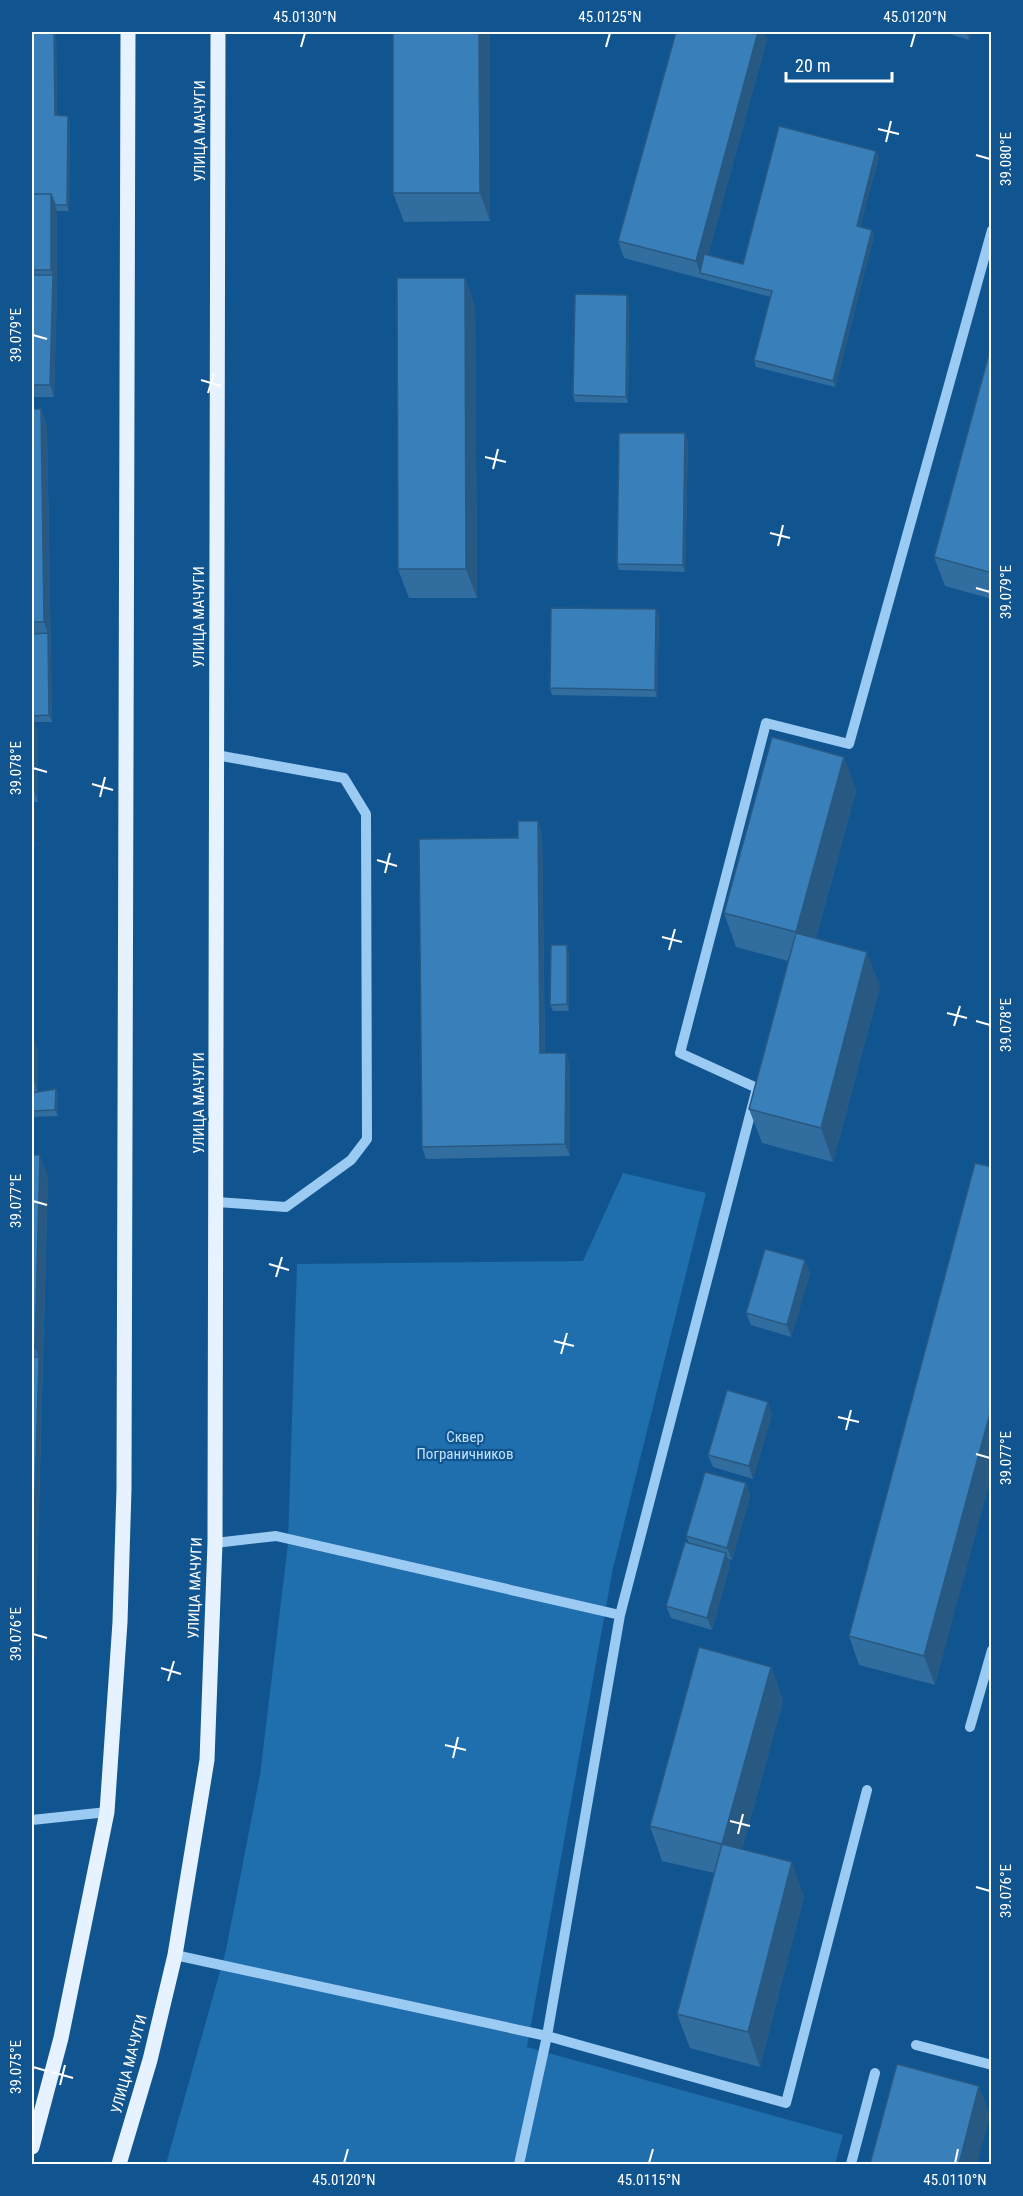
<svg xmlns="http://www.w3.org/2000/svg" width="1023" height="2196" font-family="'Roboto Condensed',sans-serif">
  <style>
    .green { fill: #1f6ead }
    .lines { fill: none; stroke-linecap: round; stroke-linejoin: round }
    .minor { stroke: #9bcbf2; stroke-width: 10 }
    .major { stroke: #e6f2ff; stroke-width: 15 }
    .wall { fill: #316d9f }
    .shaded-wall { fill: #285982 }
    .building { fill: #397fb9; stroke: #285982; stroke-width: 1.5 }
    .ticks { fill: none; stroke: #fff; stroke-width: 2 }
    .labels { text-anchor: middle; stroke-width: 4.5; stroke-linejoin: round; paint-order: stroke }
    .street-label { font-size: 15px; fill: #fff; stroke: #115590 }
    .park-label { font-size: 15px; fill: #c2e3fd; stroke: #115590 }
    .neatline { fill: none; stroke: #fff; stroke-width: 2 }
    .ticks-label { font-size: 15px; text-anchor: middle; fill: #fff }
  </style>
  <rect width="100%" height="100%" fill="#115590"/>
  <!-- green -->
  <path class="green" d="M623,1173L706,1193L613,1568L527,2047L843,2135L835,2164H166L226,1950L260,1775L288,1544L297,1264L583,1261Z"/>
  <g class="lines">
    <!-- minor -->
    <path class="minor" d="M216,755L344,778L366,814L367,1139L351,1160L286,1207L217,1202
      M215,1543L276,1536L620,1615L757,1088L680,1053L766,723L849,744L992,230
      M620,1615L547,2036L786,2103L867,1790
      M970,1727L992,1650
      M32,1820L107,1812
      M175,1955L547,2036L519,2164
      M916,2045L992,2065
      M851,2164L875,2073"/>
    <!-- major -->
    <path class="major" d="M32,2147L61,2038L107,1812L120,1622L124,1489L128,32
      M119,2164L150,2060L175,1955L207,1760L215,1543L218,32"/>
  </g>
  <!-- wall -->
  <path class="wall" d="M32,32H56L57,116L70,123L69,211H57V287L54,397H32Z
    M490,32V221L404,222L393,193Z
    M944,32H972L969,40Z
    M767,39L708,255L743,264L879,157L860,227L874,236L835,387L756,367L754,360L771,297L624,258L618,241Z
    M465,278L475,307L477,598H409L398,569Z
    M627,295L629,302L628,403L575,402L573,395Z
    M992,343V599L945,586L934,557Z
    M32,409H41L47,427L52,722H34L38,733V802H32Z
    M688,440L685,572L619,570L617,564Z
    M656,609L659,616L657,697L552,695L550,688Z
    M844,757L856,791L816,938L880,986L833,1162L762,1143L749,1109L788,961L736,947L724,913Z
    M32,803L35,810V845H32Z
    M542,833L545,1053L570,1065V1156L426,1159L422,1147L518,838Z
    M569,951V1011H553L550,1005Z
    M32,1039L38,1051V1092L56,1089L58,1095V1116L32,1117Z
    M32,1155L48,1177L35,1654H32Z
    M975,1163L935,1685L859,1665L849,1636Z
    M810,1273L791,1337L751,1325L746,1313Z
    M772,1414L753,1479L713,1467L708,1455Z
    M746,1483L750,1496L732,1560L728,1559L730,1565L712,1630L671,1618L666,1606L689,1543L686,1536Z
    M771,1667L783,1701L742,1849L804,1896L760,2067L690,2048L677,2014L714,1873L662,1861L650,1826Z"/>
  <!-- shaded-wall -->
  <path class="shaded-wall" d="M54,32H56L57,122L55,115Z
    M479,32H490V221L480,193Z
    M758,32H764L767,39L703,274L700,273L696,261Z
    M966,32H972L969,40Z
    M68,116L70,123L69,211L67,205Z
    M876,151L879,157L859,232L857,226Z
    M51,194L57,211V287L54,397L50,385L53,275L51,270Z
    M872,230L874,236L835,387L833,381Z
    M465,278L475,307L477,598L466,569Z
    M627,295L629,302L628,403L626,397Z
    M41,409L47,427L52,722L49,715L48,633L44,622Z
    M685,433L688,440L685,572L683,565Z
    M656,609L659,616L657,697L655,690Z
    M32,715L38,733V802L32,785Z
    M844,757L856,791L808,967L796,932Z
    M33,803L35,810V845L33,838Z
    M538,821L542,833L545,1065L540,1053Z
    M567,945L569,951V1011L567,1004Z
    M867,952L880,986L833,1162L821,1128Z
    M33,1039L38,1051V1093L34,1081Z
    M566,1053L570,1065V1156L565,1144Z
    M56,1089L58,1095V1116L55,1110Z
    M40,1155L48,1177L37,1573L33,1560L39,1357L35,1347Z
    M805,1260L810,1273L791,1337L787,1325Z
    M768,1402L772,1414L753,1479L749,1466Z
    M992,1406V1474L935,1685L924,1656Z
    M746,1483L750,1496L732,1560L727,1548Z
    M726,1553L730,1565L712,1630L707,1618Z
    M32,1557L37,1573L35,1654L32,1645Z
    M771,1667L783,1701L734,1878L722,1844Z
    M792,1862L804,1896L760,2067L748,2032Z
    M979,2086L990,2115L977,2164H959Z"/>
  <!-- building -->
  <path class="building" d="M32,32H54L55,115L68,116L67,205H55L51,194H32Z
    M393,32H479L480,193H393Z
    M676,32H758L696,261L618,241Z
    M779,126L876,151L857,226L872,230L833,381L754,360L772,291L700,273L704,254L743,264Z
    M32,194H51V270H32Z
    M32,275H53L50,385H32Z
    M397,278H465L466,569H398Z
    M575,294L627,295L626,397L573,395Z
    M992,343V573L934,557Z
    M32,409H41L44,622H32Z
    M619,433H685L683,565L617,564Z
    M551,608L656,609L655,690L550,688Z
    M48,633L49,715L32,716V634Z
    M772,737L844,757L796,932L724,913Z
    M32,803H33V838H32Z
    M518,821H538L540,1053H566L565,1144L422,1147L419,839L518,838Z
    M796,933L867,952L821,1128L749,1109Z
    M551,945H567V1004L550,1005Z
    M32,1039H33L34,1081H32Z
    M56,1089L55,1110L32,1111V1093Z
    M32,1155H40L35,1347H32Z
    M975,1163L992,1167V1406L924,1656L849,1636Z
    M765,1249L805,1260L787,1325L746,1313Z
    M32,1357H39L33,1560L32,1557Z
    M727,1390L768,1402L749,1466L708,1455Z
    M705,1472L746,1483L727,1548L686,1536Z
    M685,1542L726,1553L707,1618L666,1606Z
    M699,1647L771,1667L722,1844L650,1826Z
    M722,1844L792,1862L748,2032L677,2014Z
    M897,2064L979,2086L959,2164H870Z"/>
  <!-- ticks -->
  <path class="ticks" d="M301,47L305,33M606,47L610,33M911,47L915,33M878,129L899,134M886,142L891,121M976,155L990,159M33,335L47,339M201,380L221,386M208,393L214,373M485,457L506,462M493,469L498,449M770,533L790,538M778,546L783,525M976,588L990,592M33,768L47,772M92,784L113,790M100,797L105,777M377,860L397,866M385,873L390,853M662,937L682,942M669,950L675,929M947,1013L967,1018M976,1021L990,1025M954,1026L960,1006M33,1201L47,1205M269,1264L289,1270M276,1277L282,1257M554,1341L574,1346M561,1354L567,1333M838,1417L859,1422M846,1430L851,1410M976,1454L990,1458M33,1634L47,1638M161,1668L181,1674M168,1681L174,1661M445,1745L466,1750M453,1758L458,1737M730,1821L750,1826M738,1834L743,1814M976,1887L990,1891M33,2067L47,2071M52,2072L73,2078M60,2085L65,2065M344,2163L348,2149M649,2163L653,2149M955,2163L958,2149"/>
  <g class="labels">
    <!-- street labels -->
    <g class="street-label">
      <text transform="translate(200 131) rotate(-90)" y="5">УЛИЦА МАЧУГИ</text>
      <text transform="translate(199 617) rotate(-90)" y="5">УЛИЦА МАЧУГИ</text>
      <text transform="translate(199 1103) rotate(-90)" y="5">УЛИЦА МАЧУГИ</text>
      <text transform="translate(195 1588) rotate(-88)" y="5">УЛИЦА МАЧУГИ</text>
      <text transform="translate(129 2064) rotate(-75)" y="5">УЛИЦА МАЧУГИ</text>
    </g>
    <!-- park labels -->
    <g class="park-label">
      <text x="465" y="1442">Сквер<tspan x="465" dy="17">Пограничников</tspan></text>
    </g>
  </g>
  <!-- border -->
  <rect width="1023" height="2196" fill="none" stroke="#115590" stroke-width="66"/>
  <!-- scale -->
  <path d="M786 72v9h106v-9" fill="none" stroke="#ffffff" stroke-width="3"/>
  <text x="795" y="72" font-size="18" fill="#ffffff" stroke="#115590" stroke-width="4.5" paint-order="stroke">20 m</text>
  <rect x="33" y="33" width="957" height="2130" class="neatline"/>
  <g class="ticks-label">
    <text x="305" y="22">45.0130°N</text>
    <text x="610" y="22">45.0125°N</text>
    <text x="915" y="22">45.0120°N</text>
    <text transform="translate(1006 159) rotate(-90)" y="5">39.080°E</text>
    <text transform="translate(16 335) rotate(-90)" y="5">39.079°E</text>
    <text transform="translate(1006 592) rotate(-90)" y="5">39.079°E</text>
    <text transform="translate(16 768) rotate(-90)" y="5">39.078°E</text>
    <text transform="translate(1006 1025) rotate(-90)" y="5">39.078°E</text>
    <text transform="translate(16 1201) rotate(-90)" y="5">39.077°E</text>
    <text transform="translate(1006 1458) rotate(-90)" y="5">39.077°E</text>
    <text transform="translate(16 1634) rotate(-90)" y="5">39.076°E</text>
    <text transform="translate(1006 1891) rotate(-90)" y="5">39.076°E</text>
    <text transform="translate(16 2067) rotate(-90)" y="5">39.075°E</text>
    <text x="344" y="2185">45.0120°N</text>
    <text x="649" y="2185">45.0115°N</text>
    <text x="955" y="2185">45.0110°N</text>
  </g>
</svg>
